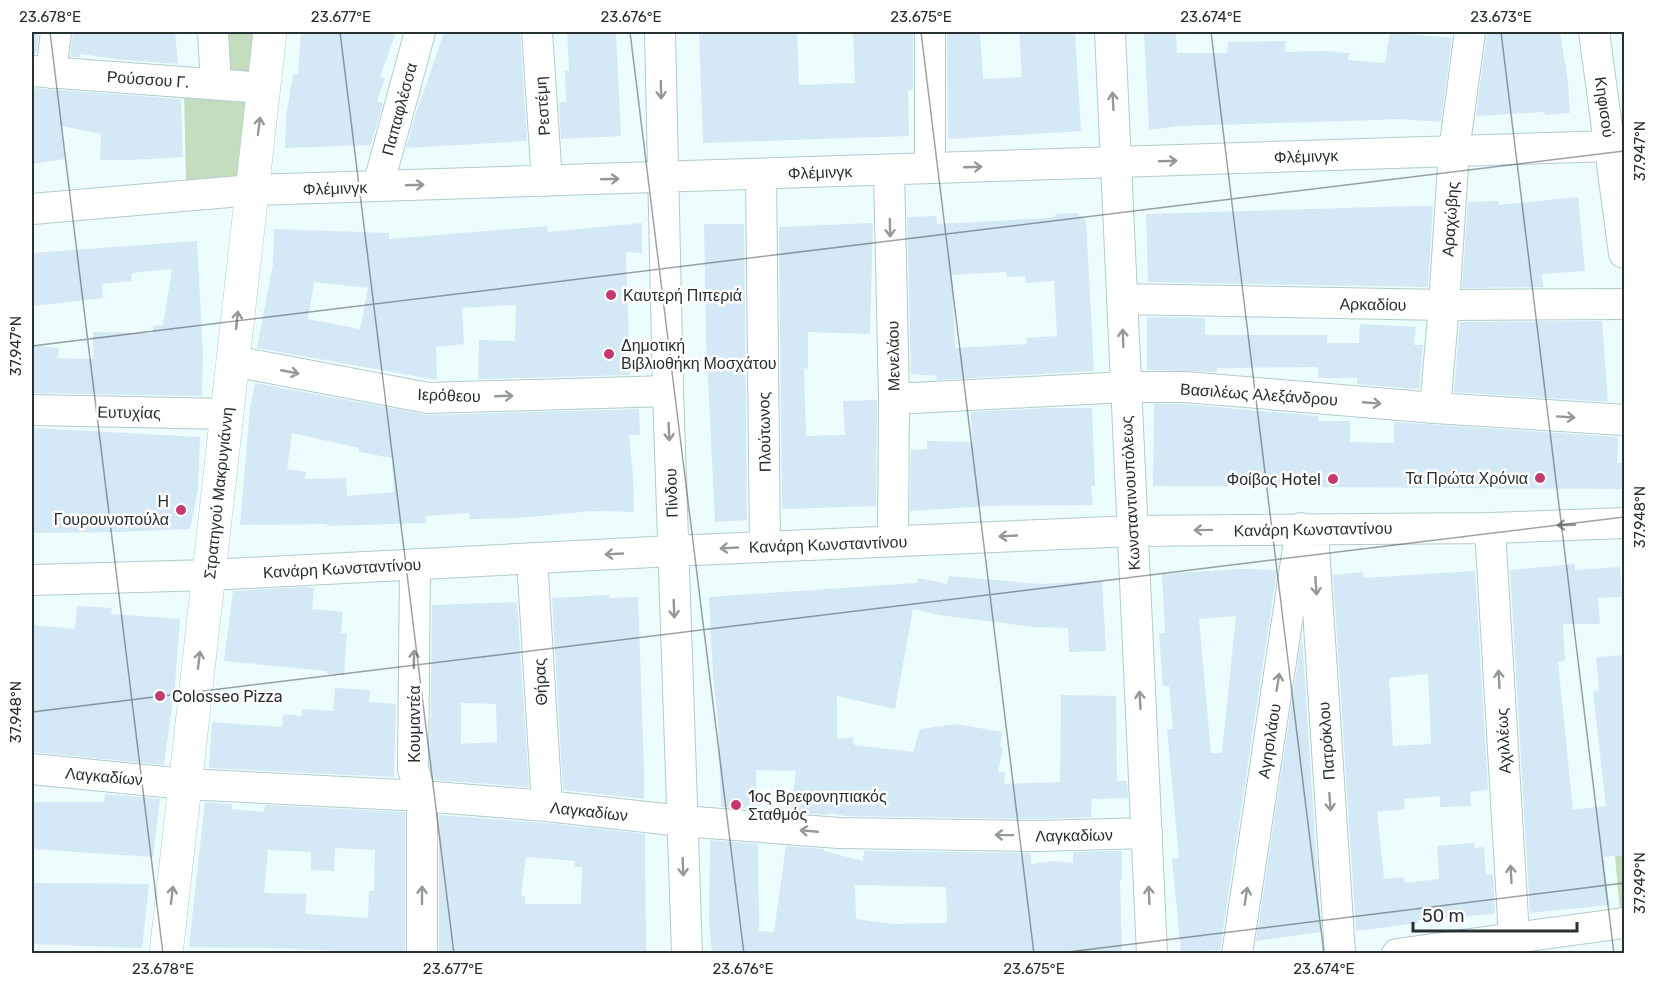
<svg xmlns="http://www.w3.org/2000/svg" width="1656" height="985" font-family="Rubik,sans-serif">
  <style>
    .green { fill: #c4ddbf }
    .building { fill: #d4e8f5; fill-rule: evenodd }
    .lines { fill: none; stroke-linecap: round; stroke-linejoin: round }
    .minor-casing { stroke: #b2cbcd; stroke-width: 32 }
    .major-casing { stroke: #b2cbcd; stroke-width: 34 }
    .minor { stroke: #fff; stroke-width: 30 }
    .major { stroke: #fff; stroke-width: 33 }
    .oneway { stroke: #939898 }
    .ticks { fill: none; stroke: #273132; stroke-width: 1.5; stroke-opacity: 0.45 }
    .poi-dot { fill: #c4396f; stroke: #fff; stroke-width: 2 }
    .labels { text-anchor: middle; stroke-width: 5; stroke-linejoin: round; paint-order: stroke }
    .street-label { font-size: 16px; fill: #273132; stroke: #fff }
    .poi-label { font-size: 16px; fill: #273132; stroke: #fff; text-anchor: start }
    .neatline { fill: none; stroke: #273132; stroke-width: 2 }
    .ticks-label { font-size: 15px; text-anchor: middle; fill: #273132 }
  </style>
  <rect width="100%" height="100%" fill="#edfdfe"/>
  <!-- green -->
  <path class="green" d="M227,32H255L250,79L228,78Z
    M184,92L251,98L244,179L186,181Z
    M1624,855V912H1620L1615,856Z"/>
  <!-- building -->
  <path class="building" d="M32,32H39L36,54H32Z
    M73,32H175L178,64L124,60L80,54V57H70Z
    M301,32H396L380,77L385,78L377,101L383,103L371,145L285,148L286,117L293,74H298Z
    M444,32H520L527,141L406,148L420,99L421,100Z
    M567,32H616L621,136L561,139L559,102H566L565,71H569Z
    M699,32H797L799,85L855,83L853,32H913V90L908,91L909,136L703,143Z
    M947,32H980L983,79L1022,77L1019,32H1075L1081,131L948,139Z
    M1144,32H1176L1177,53H1227L1228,42L1286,41L1285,52L1323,51L1349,53L1348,60L1385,63L1390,32L1452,38L1441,122L1401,119L1348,121L1179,126L1149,130Z
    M1487,32H1560L1568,82L1570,113L1545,115L1544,112L1476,116Z
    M32,88L181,99L183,157L131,160H100L101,134L61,126L65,159L32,164Z
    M1578,197L1585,271L1542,274L1543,287L1462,288L1468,202L1498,201L1499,205Z
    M1412,206H1433L1428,287L1148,282L1146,214Z
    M1077,213L1086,220L1094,371L936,380L937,376L911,374L907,217L936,216L937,224L1051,218L1057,214ZM1006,272L1007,277L1025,276L1026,283L1054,281L1057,336L1026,338L1027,344L955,348L952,275Z
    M642,223V253L626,252L630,375L478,379L479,340L515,341L516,305L462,308L464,344L436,347L437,380L257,348L273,264L274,229L389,233V239L547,226L548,232ZM314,282L368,288L360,329L308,319Z
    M873,223L870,334L808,332V369L804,368L806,436L845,435L843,401L877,400L876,506L782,509L779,227Z
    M704,224H744L747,520L715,522L706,338Z
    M197,241L203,354L202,396L32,393V345L59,348L58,358L93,359V332L153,333V326L163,325L172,269L132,273L131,281L102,284L103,298L32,306V253Z
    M1147,317L1205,318V335H1327V343H1359L1360,324L1416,327L1414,345H1423L1419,389L1357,384V378H1318V367L1217,368V372L1147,370Z
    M1602,321L1608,402L1454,392L1460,322Z
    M255,383L428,415L639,409L640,435H629L633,475L634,512L593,511L518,518L470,519L469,513L426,516V523L327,526V524L240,525L250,408ZM292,433L359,448V452L392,458L394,492L347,496L346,478L305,479L306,472L287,469Z
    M1154,404H1184L1318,416V421H1350V442L1394,443V422L1618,437L1617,463H1622V489L1153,486Z
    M1049,408H1092L1095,486H1091L1093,505L988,506L910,511L911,450L927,449V441L972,442L971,412Z
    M32,428L200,437L198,489L190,529L119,532L32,533Z
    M1575,564V570L1620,567L1622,597L1598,598L1600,624H1563L1565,661L1558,662L1573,810L1606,806L1593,692L1599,690L1596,657L1624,655V855L1604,857L1609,905L1530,913L1510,570Z
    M1240,569L1277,570L1220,950L1181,953L1172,859L1179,858L1167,729H1173L1169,686H1163L1159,633H1165L1162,574ZM1236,616L1222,753H1211L1199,619Z
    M1475,571L1488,790L1470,792L1471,806L1440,807V796L1404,799L1405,809L1377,812L1384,879L1404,877L1405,883L1439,879L1437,846L1474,843L1475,848L1484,847L1486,875L1493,874L1495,914L1417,920L1418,923L1356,931L1333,575L1363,572L1364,578ZM1428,674L1431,744L1393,746L1389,678Z
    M949,576L1040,584L1102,581L1106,651L1069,652L1068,628L1034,627L939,615L913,609L895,709L837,696V739L853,737L854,745L913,752L920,729L956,724L1002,732L1000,747L1003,748L998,772H1005L1004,784L1060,782L1061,695L1116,696L1117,781H1127L1128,798L1092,799L1091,817L1036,819L845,816L829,813V815L791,812L796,771L756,770L757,809L721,807L718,722L713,675L709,597L917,583L918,578L947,584Z
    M303,587L314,588L312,609L343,612L341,633H347L344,675L327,674V671L224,661L233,591Z
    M609,595V598L638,597L644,770V799L563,790L552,598Z
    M517,602L529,787L435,780L430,766L432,605ZM461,703L496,704L497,742L461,744Z
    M77,606L112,608L111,614L180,619L175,685L164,765L32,752V625L75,629Z
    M1302,635L1321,932L1256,941Z
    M335,688L370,690L369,702L396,704L394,777L209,768L212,722L282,727L283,714L302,716V709L333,711Z
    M105,794L160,799L153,857L32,849V802H104Z
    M205,802L232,804V809L264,812L265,805L405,812V954L271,948L189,947ZM335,848L375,850L374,891H369L368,918L305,914L307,894L264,893L268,850L311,852V870L334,871Z
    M439,815L545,823L645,834L646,954H439ZM526,857L575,861V867H582L581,904H525V896H521Z
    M710,840L758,844L759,931L774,932L786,846L824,849V851L863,861L864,851L1031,853V864L1054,861L1073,863V852L1122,851V880H1120L1122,954H712L709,923ZM855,885L946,887L947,923L893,924L856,919Z
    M32,883L149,884L142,948L32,944Z"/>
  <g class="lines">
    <defs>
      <path id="minor" d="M213,32L216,84
        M537,32L547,181
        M660,32L668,391L687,954
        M1110,32L1152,954
        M1594,32L1624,253
        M32,71L264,88
        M51,73L56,32
        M930,168V32
        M889,170L894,399L893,541
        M761,174L765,547
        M378,186L420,32
        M32,209L252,190L1610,146
        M1122,299L1444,305L1624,304
        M233,361L428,398L668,391
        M894,399L1125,387H1185L1435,408L1624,420
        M1435,408L1444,305L1454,151L1470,32
        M32,410L227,414
        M1490,528L1515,954
        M1313,531L1340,954
        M532,558L547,806
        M415,564L413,769L422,796V954
        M32,580L209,575L672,551L1133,531L1490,528L1624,523
        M32,769L185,784L422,796L547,806L682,821L839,833L1036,836L1147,833
        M1237,954L1301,528
        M1397,954L1624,923"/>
      <path id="major" d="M166,954L270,32"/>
    </defs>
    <!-- minor casing -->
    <use href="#minor" class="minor-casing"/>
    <!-- major casing -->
    <use href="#major" class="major-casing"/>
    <!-- minor -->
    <use href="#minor" class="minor"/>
    <!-- major -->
    <use href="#major" class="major"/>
  </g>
  <!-- one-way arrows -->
  <defs><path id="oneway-shaft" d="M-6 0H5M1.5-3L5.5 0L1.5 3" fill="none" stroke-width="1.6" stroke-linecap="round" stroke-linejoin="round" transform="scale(1.5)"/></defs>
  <g class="oneway">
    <use href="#oneway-shaft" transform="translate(661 90) rotate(89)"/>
    <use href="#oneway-shaft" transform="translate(1113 101) rotate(-93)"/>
    <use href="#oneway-shaft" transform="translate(259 126) rotate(-83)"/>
    <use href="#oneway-shaft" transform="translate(1168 161) rotate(-2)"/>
    <use href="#oneway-shaft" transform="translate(973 167) rotate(-2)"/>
    <use href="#oneway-shaft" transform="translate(610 179) rotate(-2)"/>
    <use href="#oneway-shaft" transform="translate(415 185) rotate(-2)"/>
    <use href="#oneway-shaft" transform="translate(890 228) rotate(89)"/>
    <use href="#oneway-shaft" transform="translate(237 320) rotate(-84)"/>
    <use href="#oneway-shaft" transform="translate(1123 338) rotate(-92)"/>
    <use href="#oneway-shaft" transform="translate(290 372) rotate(11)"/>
    <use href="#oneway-shaft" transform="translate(504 396) rotate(-2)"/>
    <use href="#oneway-shaft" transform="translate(1372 403) rotate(5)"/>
    <use href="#oneway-shaft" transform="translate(1566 417) rotate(4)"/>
    <use href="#oneway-shaft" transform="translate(669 432) rotate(88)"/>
    <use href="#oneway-shaft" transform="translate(1566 525) rotate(178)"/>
    <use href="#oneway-shaft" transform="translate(1203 530) rotate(179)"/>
    <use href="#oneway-shaft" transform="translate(1008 536) rotate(177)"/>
    <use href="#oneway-shaft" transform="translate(729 548) rotate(177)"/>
    <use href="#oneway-shaft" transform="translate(614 554) rotate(177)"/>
    <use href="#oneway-shaft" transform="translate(1316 586) rotate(86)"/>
    <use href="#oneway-shaft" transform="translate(674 609) rotate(88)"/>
    <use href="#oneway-shaft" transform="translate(414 659) rotate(-89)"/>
    <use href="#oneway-shaft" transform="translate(199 660) rotate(-83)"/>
    <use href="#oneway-shaft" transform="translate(1499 679) rotate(-93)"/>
    <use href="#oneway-shaft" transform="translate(1278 682) rotate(-81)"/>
    <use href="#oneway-shaft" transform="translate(1140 700) rotate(-93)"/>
    <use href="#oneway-shaft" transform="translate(1330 802) rotate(86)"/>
    <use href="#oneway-shaft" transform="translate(809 831) rotate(-175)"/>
    <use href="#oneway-shaft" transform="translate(1004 835) rotate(-179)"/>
    <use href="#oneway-shaft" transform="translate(683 867) rotate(88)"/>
    <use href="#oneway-shaft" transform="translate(1511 874) rotate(-93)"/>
    <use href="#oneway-shaft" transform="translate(172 895) rotate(-83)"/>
    <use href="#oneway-shaft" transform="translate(422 895) rotate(-90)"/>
    <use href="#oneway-shaft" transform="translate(1149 895) rotate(-93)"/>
    <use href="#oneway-shaft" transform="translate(1246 896) rotate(-81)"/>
  </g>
  <!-- ticks -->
  <path class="ticks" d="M50,32L163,954M340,32L454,954M630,32L744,954M921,32L1034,954M1211,32L1324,954M1501,32L1614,954M32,346L1624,151M32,712L1624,517M1052,954L1624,883"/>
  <!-- markers -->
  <g class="poi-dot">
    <circle cx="611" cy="295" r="6"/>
    <circle cx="609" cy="354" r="6"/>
    <circle cx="1540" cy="478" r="6"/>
    <circle cx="1333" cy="479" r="6"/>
    <circle cx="181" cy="510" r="6"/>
    <circle cx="160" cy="696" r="6"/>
    <circle cx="736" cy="805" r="6"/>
  </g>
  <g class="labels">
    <!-- street labels -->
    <g class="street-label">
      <text transform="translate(148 79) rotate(4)" y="6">Ρούσσου Γ.</text>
      <text transform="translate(542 106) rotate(-94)" y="6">Ρεστέμη</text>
      <text transform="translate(1605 107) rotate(82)" y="6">Κηφισού</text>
      <text transform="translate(399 109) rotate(-75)" y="6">Παπαφλέσσα</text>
      <text transform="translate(1306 156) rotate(-2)" y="6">Φλέμινγκ</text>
      <text transform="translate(820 172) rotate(-2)" y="6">Φλέμινγκ</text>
      <text transform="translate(335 188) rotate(-2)" y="6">Φλέμινγκ</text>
      <text transform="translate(1450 219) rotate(-86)" y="6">Αραχώβης</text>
      <text transform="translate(1373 304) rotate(1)" y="6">Αρκαδίου</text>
      <text transform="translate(893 356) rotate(-91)" y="6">Μενελάου</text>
      <text transform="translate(1259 394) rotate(4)" y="6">Βασιλέως Αλεξάνδρου</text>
      <text transform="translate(449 395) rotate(2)" y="6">Ιερόθεου</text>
      <text transform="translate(129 412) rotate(1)" y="6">Ευτυχίας</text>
      <text transform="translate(764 432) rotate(-91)" y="6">Πλούτωνος</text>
      <text transform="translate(218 493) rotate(-84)" y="6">Στρατηγού Μακρυγιάννη</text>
      <text transform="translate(671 493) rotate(-92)" y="6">Πίνδου</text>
      <text transform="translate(1130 493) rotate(-93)" y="6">Κωνσταντινουπόλεως</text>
      <text transform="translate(1313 529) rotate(-1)" y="6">Κανάρη Κωνσταντίνου</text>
      <text transform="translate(828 544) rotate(-2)" y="6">Κανάρη Κωνσταντίνου</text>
      <text transform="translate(342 568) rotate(-3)" y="6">Κανάρη Κωνσταντίνου</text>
      <text transform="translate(540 682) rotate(-93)" y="6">Θήρας</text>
      <text transform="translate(414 724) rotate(-90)" y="6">Κουμαντέα</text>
      <text transform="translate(1269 741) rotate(-81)" y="6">Αγησιλάου</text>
      <text transform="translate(1326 741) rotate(-94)" y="6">Πατρόκλου</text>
      <text transform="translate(1503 741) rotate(-93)" y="6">Αχιλλέως</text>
      <text transform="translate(104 776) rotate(5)" y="6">Λαγκαδίων</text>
      <text transform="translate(589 811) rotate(6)" y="6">Λαγκαδίων</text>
      <text transform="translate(1074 835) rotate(-1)" y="6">Λαγκαδίων</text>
    </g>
    <!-- poi labels -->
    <g class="poi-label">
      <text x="623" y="301">Καυτερή Πιπεριά</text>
      <text x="621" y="351">Δημοτική<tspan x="621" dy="18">Βιβλιοθήκη Μοσχάτου</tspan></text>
      <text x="1528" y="484" text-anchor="end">Τα Πρώτα Χρόνια</text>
      <text x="1321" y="485" text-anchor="end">Φοίβος Hotel</text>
      <text x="169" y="507" text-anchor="end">Η<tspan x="169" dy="18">Γουρουνοπούλα</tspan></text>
      <text x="172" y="702">Colosseo Pizza</text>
      <text x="748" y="802">1ος Βρεφονηπιακός<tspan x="748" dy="18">Σταθμός</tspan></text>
    </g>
  </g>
  <!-- border -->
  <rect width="1656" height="985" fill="none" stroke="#ffffff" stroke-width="66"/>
  <!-- scale -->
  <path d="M1413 922v9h164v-9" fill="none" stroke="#273132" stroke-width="3"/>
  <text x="1422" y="922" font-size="18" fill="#273132" stroke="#ffffff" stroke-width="4.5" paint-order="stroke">50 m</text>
  <rect x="33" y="33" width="1590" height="919" class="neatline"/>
  <g class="ticks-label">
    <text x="50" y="22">23.678°E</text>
    <text x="341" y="22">23.677°E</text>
    <text x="631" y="22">23.676°E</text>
    <text x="921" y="22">23.675°E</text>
    <text x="1211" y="22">23.674°E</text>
    <text x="1501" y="22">23.673°E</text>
    <text transform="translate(1640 151) rotate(-90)" y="5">37.947°N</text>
    <text transform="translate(16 346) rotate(-90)" y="5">37.947°N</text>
    <text transform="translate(1640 517) rotate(-90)" y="5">37.948°N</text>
    <text transform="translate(16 712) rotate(-90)" y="5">37.948°N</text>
    <text transform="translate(1640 883) rotate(-90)" y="5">37.949°N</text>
    <text x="163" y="974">23.678°E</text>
    <text x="453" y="974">23.677°E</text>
    <text x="743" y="974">23.676°E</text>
    <text x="1034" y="974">23.675°E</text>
    <text x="1324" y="974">23.674°E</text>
  </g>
</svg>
